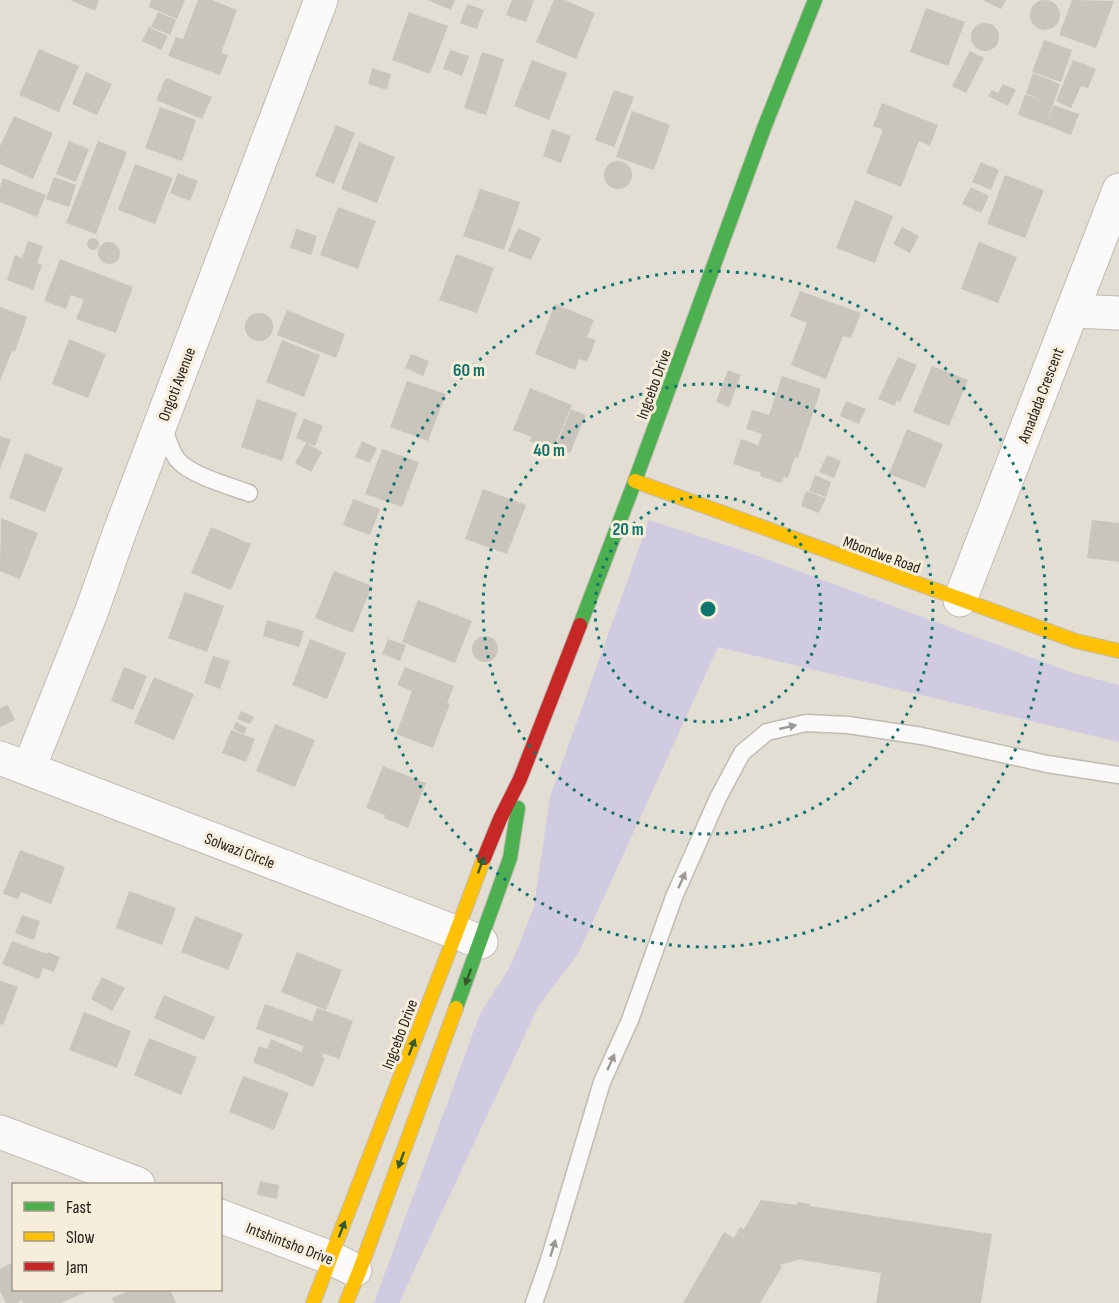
<svg xmlns="http://www.w3.org/2000/svg" width="1119" height="1303" font-family="'Sofia Sans Condensed',sans-serif">
  <style>
    .green { fill: #d1cbe1 }
    .building { fill: #c9c5bd }
    .lines { fill: none; stroke-linecap: round; stroke-linejoin: round }
    .lane-casing { stroke: #c0bbb3; stroke-width: 19 }
    .street-casing { stroke: #c0bbb3; stroke-width: 35 }
    .fast-casing { stroke: #c0bbb3; stroke-width: 16 }
    .slow-casing { stroke: #c0bbb3; stroke-width: 16 }
    .jam-casing { stroke: #c0bbb3; stroke-width: 16 }
    .lane { stroke: #fbfaf9; stroke-width: 16 }
    .street { stroke: #fbfaf9; stroke-width: 33 }
    .fast { stroke: #4caf50; stroke-width: 14 }
    .slow { stroke: #ffc107; stroke-width: 14 }
    .jam { stroke: #c62828; stroke-width: 14 }
    .oneway { fill: #9b9895 }
    .oneway2 { fill: #355a30 }
    .ring { fill: none; stroke: #0f766e; stroke-width: 3; stroke-dasharray: 3 6 }
    .labels { text-anchor: middle; stroke-width: 6; stroke-linejoin: round; paint-order: stroke }
    .street-label { font-size: 16px; fill: #25211b; stroke: #f6eddb }
    .centre { fill: #0f766e; stroke: #f6eddb; stroke-width: 3 }
    .ring-label { font-size: 18px; text-anchor: middle; font-weight: bold; fill: #0f766e; stroke: #f6eddb; stroke-width: 6; stroke-linejoin: round; paint-order: stroke }
  </style>
  <rect width="100%" height="100%" fill="#e3ded4"/>
  <!-- green -->
  <path class="green" d="M649,520L750,553L1073,673L1119,685V742L718,647L578,954L538,1007L399,1303H374L480,1014L510,967L534,907L550,797Z"/>
  <!-- building -->
  <path class="building" d="M1030 15a15 15 0 1 1 30 0a15 15 0 1 1-30 0Z
    M70,0H99L95,11Z
    M151,0H185L177,19L149,7Z
    M198,0H212L237,10L221,53L228,55L220,75L168,56L176,37L183,39Z
    M427,0H455L451,10Z
    M512,0H534L526,22L506,15Z
    M554,0H564L595,13L576,59L536,42Z
    M982,0H1006L1001,9Z
    M1072,0L1114,1L1096,48L1059,35Z
    M467,4L484,10L477,29L460,23Z
    M926,8L965,22L948,66L910,52Z
    M158,12L176,20L170,35L151,27Z
    M409,12L448,26L430,74L392,60Z
    M971 37a14 14 0 1 1 28 0a14 14 0 1 1-28 0Z
    M149,27L168,36L161,50L142,41Z
    M1044,40L1072,50L1061,82L1032,72Z
    M39,49L79,66L59,112L19,95Z
    M450,50L469,56L462,76L443,69Z
    M970,51L984,58L966,93L952,86Z
    M482,52L504,59L486,115L464,108Z
    M532,60L567,73L549,120L514,106Z
    M1073,60L1096,69L1088,88L1081,86L1071,108L1056,101Z
    M372,68L391,74L387,90L368,84Z
    M86,72L112,84L97,115L72,104Z
    M1033,73L1060,84L1048,119L1054,105L1079,114L1071,135L1046,125L1018,115L1025,94L1043,100L1026,93Z
    M166,78L212,97L202,119L156,100Z
    M1003,84L1016,90L1008,106L988,96L992,90L998,93Z
    M614,90L634,97L614,147L595,140Z
    M882,103L938,125L930,146L919,141L901,187L866,173L883,130L873,126Z
    M160,107L196,120L182,161L145,148Z
    M632,111L670,125L654,170L616,157Z
    M14,116L53,133L33,179L0,164V146Z
    M336,125L355,133L334,184L315,176Z
    M552,129L571,136L561,163L543,156Z
    M69,141L89,149L76,182L56,174Z
    M98,141L127,152L96,234L66,223Z
    M359,142L395,157L377,203L341,189Z
    M604 175a14 14 0 1 1 28 0a14 14 0 1 1-28 0Z
    M981,162L999,170L991,190L972,182Z
    M135,164L173,178L155,224L118,210Z
    M178,173L198,181L190,201L170,193Z
    M1005,175L1044,190L1025,238L987,224Z
    M54,177L76,185L69,207L46,199Z
    M3,178L46,195L37,217L0,202V187Z
    M971,187L989,196L981,213L962,204Z
    M480,189L520,202L504,250L463,236Z
    M855,200L893,216L875,263L836,248Z
    M338,207L376,221L358,269L320,255Z
    M902,227L919,236L910,253L893,244Z
    M518,228L541,238L531,260L508,251Z
    M296,229L317,236L311,255L290,248Z
    M87 244a6 6 0 1 1 12 0a6 6 0 1 1-12 0Z
    M28,241L43,246L37,263L42,265L33,290L7,280L15,255L22,258Z
    M979,242L1017,257L998,303L961,289Z
    M98 253a11 11 0 1 1 22 0a11 11 0 1 1-22 0Z
    M456,254L494,268L477,313L439,300Z
    M60,259L133,287L116,333L76,319L84,300L71,295L66,309L44,301Z
    M800,291L861,313L851,338L843,336L826,379L791,365L807,323L790,316Z
    M555,304L594,320L587,337L596,340L587,362L579,359L575,370L535,354Z
    M0,307L27,317L15,352L12,351L0,381Z
    M287,310L345,334L336,358L277,335Z
    M245 327a14 14 0 1 1 28 0a14 14 0 1 1-28 0Z
    M69,339L106,354L88,398L52,384Z
    M282,340L320,355L304,397L266,382Z
    M411,354L429,361L423,376L405,368Z
    M898,357L917,365L900,402L897,400L895,406L878,399Z
    M932,366L968,380L949,426L913,412Z
    M728,370L741,375L729,407L716,402Z
    M782,376L821,389L798,458L795,457L788,478L784,477L781,483L760,476L761,473L733,464L741,439L758,445L762,434L746,429L752,410L769,415Z
    M407,381L446,394L428,441L390,427Z
    M530,388L572,405L553,450L529,441L532,437L513,430Z
    M257,399L297,413L282,461L241,447Z
    M846,401L866,409L859,424L840,416Z
    M571,409L586,415L570,453L555,448Z
    M304,418L323,426L315,446L296,438Z
    M907,429L943,444L925,488L889,474Z
    M0,436L11,440L0,469Z
    M362,441L377,448L370,463L355,457Z
    M306,443L322,452L311,472L295,463Z
    M382,449L419,462L402,507L365,494Z
    M25,453L63,468L45,512L9,498Z
    M827,455L841,461L834,478L819,472Z
    M815,475L831,482L826,497L809,491Z
    M483,489L526,505L507,554L465,539Z
    M806,491L826,498L819,513L801,506Z
    M353,499L380,509L370,535L343,525Z
    M1,518L38,533L20,579L0,571Z
    M1092,520L1119,523V562L1087,558Z
    M211,527L251,544L231,590L191,573Z
    M334,571L372,586L353,633L315,618Z
    M185,592L224,606L207,652L168,638Z
    M418,600L472,621L455,663L402,642Z
    M267,620L304,631L299,647L263,636Z
    M472 649a13 13 0 1 1 26 0a13 13 0 1 1-26 0Z
    M310,639L346,653L327,699L292,685Z
    M388,639L406,645L400,661L382,654Z
    M213,656L230,661L220,689L204,683Z
    M124,667L147,676L133,710L111,701Z
    M405,667L454,686L447,703L450,704L433,748L396,734L412,691L397,685Z
    M154,677L194,694L174,740L134,723Z
    M8,705L15,720L0,727V708Z
    M241,711L254,717L250,724L237,719Z
    M236,722L247,728L244,734L233,729Z
    M275,724L315,740L295,787L256,771Z
    M231,730L255,739L246,762L222,753Z
    M383,766L426,783L408,828L384,818L385,815L366,808Z
    M20,850L65,867L51,904L21,892L18,899L3,894Z
    M129,891L176,908L162,945L116,928Z
    M22,915L40,921L34,940L15,933Z
    M195,916L243,934L228,970L181,952Z
    M12,941L47,954L48,952L60,957L54,972L43,968L39,979L2,964Z
    M297,952L342,970L326,1010L281,992Z
    M102,977L125,988L112,1011L91,999Z
    M0,981L18,987L3,1025L0,1024Z
    M164,995L215,1017L204,1040L154,1018Z
    M265,1004L312,1021L317,1008L353,1021L339,1059L317,1051L323,1054L322,1057L325,1058L313,1087L253,1062L259,1046L267,1049L271,1039L301,1052L304,1046L256,1029Z
    M84,1012L131,1031L117,1068L69,1050Z
    M149,1038L197,1057L181,1095L134,1075Z
    M243,1076L289,1093L274,1130L229,1112Z
    M260,1181L279,1185L277,1199L257,1195Z
    M761,1200L797,1205L798,1202L810,1204V1206L992,1234L981,1303H876L881,1273L802,1260L801,1259L780,1265L782,1267L760,1303H683L724,1232L734,1238L740,1227L744,1229Z
    M14,1262V1290H90L61,1303H23L22,1300L17,1303H6L0,1291V1269Z
    M130,1290H170L176,1303H114L112,1298Z"/>
  <g class="lines">
    <defs>
      <path id="lane" d="M163,425C167,436 170,450 177,459C189,475 230,486 249,493
        M534,1303L548,1263L602,1082L630,1020L674,897L718,798L742,753L767,732L806,723L848,725L922,736L1047,764L1119,775"/>
      <path id="street" d="M1073,311L1119,313
        M960,600L1119,190
        M0,758L481,942
        M29,768L91,613L120,531L321,0
        M0,1132L138,1184
        M220,1216L331,1258L355,1270"/>
      <path id="fast" d="M580,625L635,481L764,128L815,0
        M456,1008L510,858L518,808"/>
      <path id="slow" d="M635,481L1076,641L1119,651
        M313,1303L456,933L484,858
        M346,1303L359,1272L456,1008"/>
      <path id="jam" d="M484,858L500,819L520,779L580,625"/>
    </defs>
    <!-- lane casing -->
    <use href="#lane" class="lane-casing"/>
    <!-- street casing -->
    <use href="#street" class="street-casing"/>
    <!-- fast casing -->
    <use href="#fast" class="fast-casing"/>
    <!-- slow casing -->
    <use href="#slow" class="slow-casing"/>
    <!-- jam casing -->
    <use href="#jam" class="jam-casing"/>
    <!-- lane -->
    <use href="#lane" class="lane"/>
    <!-- street -->
    <use href="#street" class="street"/>
    <!-- fast -->
    <use href="#fast" class="fast"/>
    <!-- slow -->
    <use href="#slow" class="slow"/>
    <!-- jam -->
    <use href="#jam" class="jam"/>
  </g>
  <!-- one-way arrows -->
  <defs><path id="oneway-solid" d="M-6-.8H1V-3.2L6.5 0L1 3.2V.8H-6Z" transform="scale(1.5)"/></defs>
  <g class="oneway">
    <use href="#oneway-solid" transform="translate(788 727) rotate(-13)"/>
    <use href="#oneway-solid" transform="translate(682 880) rotate(-66)"/>
    <use href="#oneway-solid" transform="translate(611 1062) rotate(-66)"/>
    <use href="#oneway-solid" transform="translate(553 1248) rotate(-73)"/>
  </g>
  <g class="oneway2">
    <use href="#oneway-solid" transform="translate(481 865) rotate(-70)"/>
    <use href="#oneway-solid" transform="translate(468 977) rotate(110)"/>
    <use href="#oneway-solid" transform="translate(412 1047) rotate(-69)"/>
    <use href="#oneway-solid" transform="translate(401 1160) rotate(110)"/>
    <use href="#oneway-solid" transform="translate(342 1229) rotate(-69)"/>
  </g>
  <!-- distance rings -->
  <g class="ring">
    <circle cx="708" cy="609" r="113"/>
    <circle cx="708" cy="609" r="225"/>
    <circle cx="708" cy="609" r="338"/>
  </g>
  <g class="labels">
    <!-- street labels -->
    <g class="street-label">
      <text transform="translate(176 384) rotate(-69)" y="6">Ongoti Avenue</text>
      <text transform="translate(653 384) rotate(-70)" y="6">Ingcebo Drive</text>
      <text transform="translate(1040 395) rotate(-69)" y="6">Amadada Crescent</text>
      <text transform="translate(882 554) rotate(20)" y="6">Mbondwe Road</text>
      <text transform="translate(240 850) rotate(21)" y="6">Solwazi Circle</text>
      <text transform="translate(399 1034) rotate(-69)" y="6">Ingcebo Drive</text>
      <text transform="translate(290 1243) rotate(21)" y="6">Intshintsho Drive</text>
    </g>
  </g>
  <circle cx="708" cy="609" r="9" class="centre"/>
  <g class="ring-label">
    <text x="469" y="376">60 m</text>
    <text x="549" y="456">40 m</text>
    <text x="628" y="535">20 m</text>
  </g>
  <!-- legend -->
  <rect x="12" y="1183" width="210" height="108" fill="#f6eddb" stroke="#a29b8e" stroke-width="1.5"/>
  <rect x="24" y="1202" width="30" height="9" fill="#4caf50" stroke="#a29b8e" stroke-width="1.5"/>
  <text x="66" y="1213" font-size="18" fill="#25211b">Fast</text>
  <rect x="24" y="1232" width="30" height="9" fill="#ffc107" stroke="#a29b8e" stroke-width="1.5"/>
  <text x="66" y="1243" font-size="18" fill="#25211b">Slow</text>
  <rect x="24" y="1262" width="30" height="9" fill="#c62828" stroke="#a29b8e" stroke-width="1.5"/>
  <text x="66" y="1273" font-size="18" fill="#25211b">Jam</text>
</svg>
